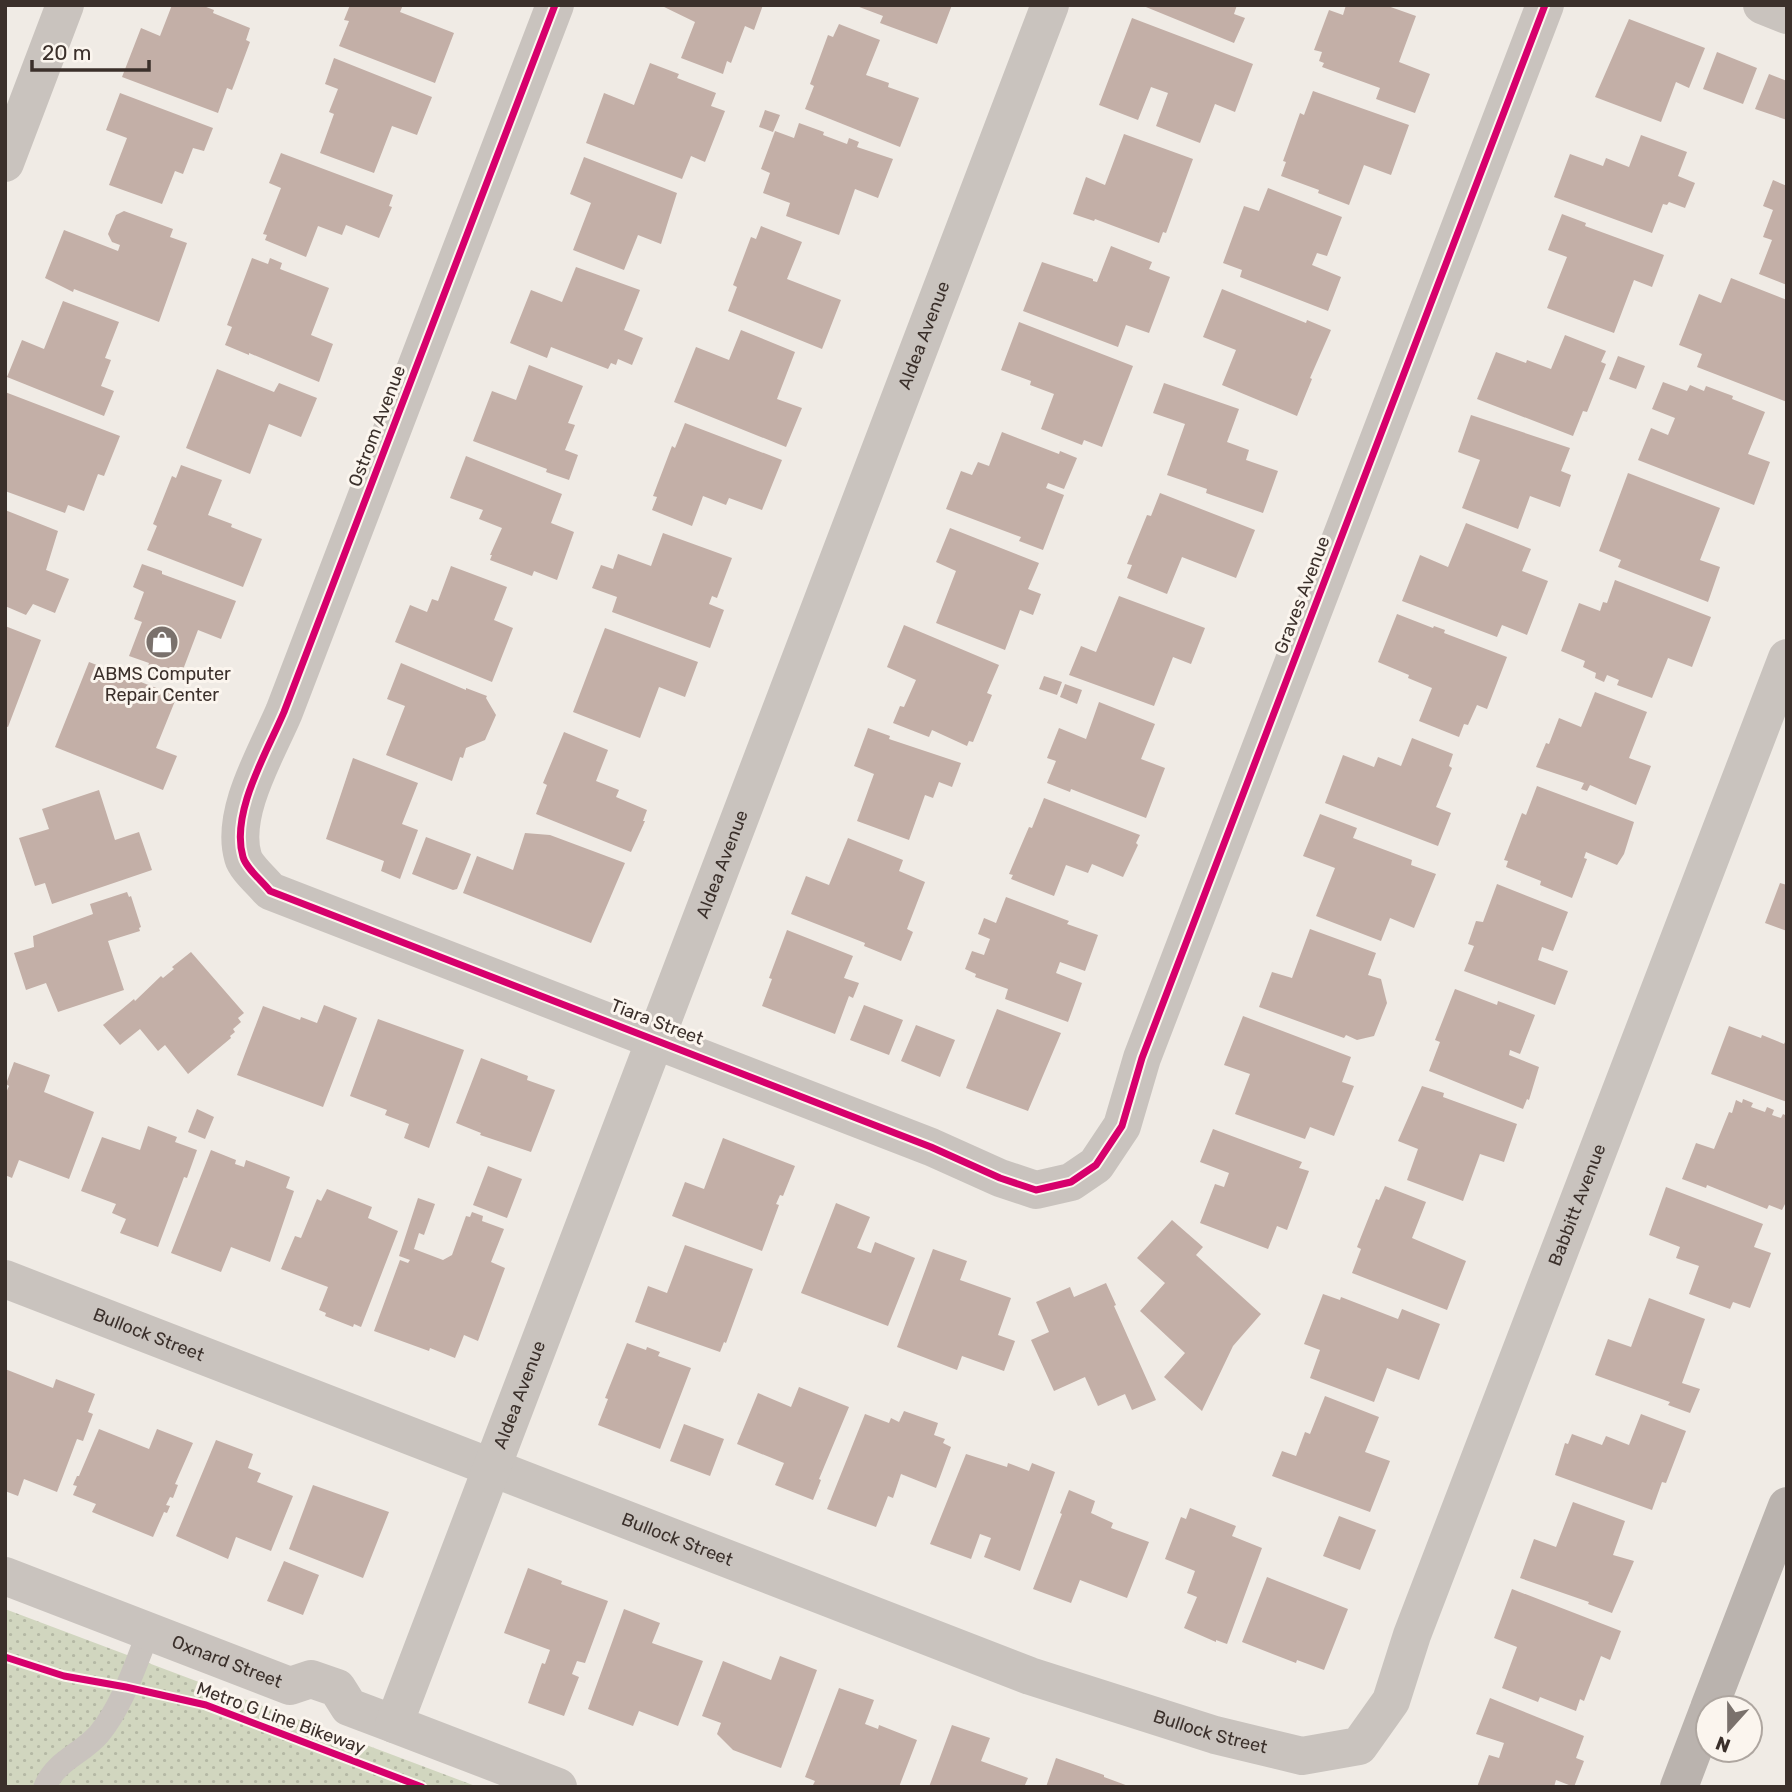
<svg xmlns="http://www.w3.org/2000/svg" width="1792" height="1792" font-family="Rubik,sans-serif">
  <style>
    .park { fill: url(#park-dots) }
    .building { fill: #c3afa7 }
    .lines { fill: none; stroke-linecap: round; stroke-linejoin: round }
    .service { stroke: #c9c3be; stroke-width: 23 }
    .minor { stroke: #c9c3be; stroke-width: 38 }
    .tertiary { stroke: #c9c3be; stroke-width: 38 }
    .secondary { stroke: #bab3ae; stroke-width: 38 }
    .cycleway-casing { stroke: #fbf5ee; stroke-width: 11 }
    .cycleway { stroke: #d6006c; stroke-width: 7 }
    .labels { text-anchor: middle; stroke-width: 6; stroke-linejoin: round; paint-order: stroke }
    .street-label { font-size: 18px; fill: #3b302b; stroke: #fbf5ee }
    .poi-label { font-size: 18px; fill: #3b302b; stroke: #fbf5ee }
  </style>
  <defs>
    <pattern id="park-dots" width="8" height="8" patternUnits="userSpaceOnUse" patternTransform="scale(1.75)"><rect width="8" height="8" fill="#d1d6bf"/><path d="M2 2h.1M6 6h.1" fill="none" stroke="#b4b8a4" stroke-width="1.8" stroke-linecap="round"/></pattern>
  </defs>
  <rect width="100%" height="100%" fill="#f0ebe5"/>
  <!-- park -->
  <path class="park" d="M5,1609L478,1787H5Z"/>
  <!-- building -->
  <path class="building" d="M172,5H201L214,10L213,13L250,28L246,40L250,42L234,85L232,90L227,88L218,113L122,77L141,28L160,36Z
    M350,5H403L400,12L454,33L435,83L339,46L349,21L344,20Z
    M660,5H763L754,30L745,26L731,63L727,61L723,74L681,58L695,22Z
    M854,5H952L937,44L880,23L883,16Z
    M1141,5H1237L1234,14L1245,18L1234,43Z
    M1346,5H1385L1416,16L1399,62L1430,74L1415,113L1376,99L1380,88L1322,67L1324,63L1319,61L1322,52L1314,50L1329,10L1343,15Z
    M1132,18L1253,64L1235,112L1215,104L1200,143L1156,126L1168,93L1151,87L1138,120L1099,105Z
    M1629,19L1705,48L1689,88L1676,82L1661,122L1595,97Z
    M839,24L880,40L866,75L889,83L888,87L919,98L900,147L805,109L814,86L810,84L828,35L833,37Z
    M1717,52L1757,68L1743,104L1703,89Z
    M334,58L432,97L417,135L392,126L374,173L320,153L334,114L329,112L338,89L325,84Z
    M650,63L679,74L677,78L716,93L711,106L725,111L705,162L691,156L682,179L586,143L604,93L634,105Z
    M1769,74L1787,81V120L1755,109Z
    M1313,91L1409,125L1391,175L1364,165L1349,205L1318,193L1319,190L1281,176L1286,162L1283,161L1300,113L1304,115Z
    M120,93L213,128L204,151L193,148L183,174L175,171L162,204L109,185L127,138L106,130Z
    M765,110L780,115L773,132L759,127Z
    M799,123L824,132L823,135L847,144L849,138L859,142L857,147L893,159L878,198L855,189L839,235L786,216L790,203L763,193L770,173L761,169L775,131L794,138Z
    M1124,134L1193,159L1166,233L1163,232L1159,243L1095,219L1094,221L1073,214L1086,177L1105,185Z
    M1641,135L1687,152L1678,176L1695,183L1685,208L1669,202L1667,205L1663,204L1652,233L1554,197L1570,154L1603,166L1606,158L1629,167Z
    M281,153L393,195L389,206L392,207L379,238L346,225L342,235L318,226L306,257L265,240L267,235L263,234L281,188L269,183Z
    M584,157L677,193L661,244L638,235L624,270L573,250L591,203L570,194Z
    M1773,180L1787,186V285L1759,274L1772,240L1763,237L1773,210L1763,206Z
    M1268,188L1342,217L1327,256L1317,253L1312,265L1341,277L1328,311L1240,277L1242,270L1223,263L1244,206L1259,211Z
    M124,211L173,229L170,237L187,243L159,322L74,289L73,292L45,278L64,230L118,251L120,245L112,242L108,234L116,215Z
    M1562,214L1586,223L1585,226L1664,255L1652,287L1634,280L1614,333L1547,308L1567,257L1548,250Z
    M761,226L802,242L787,279L841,300L822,349L728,311L737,287L733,285L751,237L756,239Z
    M1111,246L1152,262L1149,269L1170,277L1149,333L1126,325L1118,347L1023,311L1042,262L1093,279V281L1097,282Z
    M252,258L268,264L270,258L282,263L280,269L329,288L311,335L333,344L319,382L249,353V355L225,345L232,327L227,325Z
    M576,267L640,290L624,330L643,338L632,365L618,359L616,365L611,363L608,369L551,347L547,358L510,343L531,290L562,302Z
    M1731,278L1787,300V402L1697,367L1702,354L1679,345L1699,294L1721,303Z
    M1222,289L1306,323L1307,320L1331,330L1310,378L1312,379L1297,416L1222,385L1236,350L1203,337Z
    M63,301L119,322L105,358L111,360L101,386L114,391L104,416L7,377L22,340L44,349Z
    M1019,322L1133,366L1102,447L1084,440L1082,445L1041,429L1054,394L1030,385L1031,381L1001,370Z
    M741,330L795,352L777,399L802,408L786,447L674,402L696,347L729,360Z
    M1565,335L1606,351L1601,362L1606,364L1587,412L1583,411L1573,436L1477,399L1496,352L1526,363L1527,360L1551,369Z
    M1618,356L1645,366L1636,389L1609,379Z
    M529,365L583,386L568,423L575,425L565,450L578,455L569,480L546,472L547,469L473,441L492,391L516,400Z
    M217,369L274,392L279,383L317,398L301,437L269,424L250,474L186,448Z
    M1663,382L1687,391L1690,385L1704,391L1706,386L1733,396L1732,399L1765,412L1748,454L1770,462L1754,505L1638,460L1651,428L1668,435L1675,418L1652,409Z
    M1164,383L1239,409L1227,442L1249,450L1246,460L1278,471L1263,513L1206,493L1207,489L1167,475L1185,424L1153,413Z
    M5,392L120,436L104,476L98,474L84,511L68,505L65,513L5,491Z
    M1471,415L1570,448L1561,471L1571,475L1560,507L1530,496L1518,529L1462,508L1480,460L1458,452Z
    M685,423L782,460L762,510L729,498L726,505L703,496L692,526L652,510L657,497L653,496L672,446L675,448Z
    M1002,432L1059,454L1060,451L1077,458L1064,489L1048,483L1046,488L1064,495L1043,550L1019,541L1021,537L946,509L961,471L972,475L978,462L989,466Z
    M466,456L562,494L551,523L574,532L557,580L534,571L532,576L490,560L492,555H490L502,528L479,519L483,510L450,498Z
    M181,465L222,480L208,515L232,524L231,527L262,539L243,587L147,550L157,526L153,524L172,476L176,478Z
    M1628,473L1720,508L1700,560L1720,567L1708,602L1618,567L1621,560L1599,551Z
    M1160,493L1255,530L1236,578L1182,557L1167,594L1127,578L1132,565L1127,564L1147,515L1151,516Z
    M5,510L58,531L46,570L69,579L55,613L33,604L26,615L5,606Z
    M1466,523L1531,549L1522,571L1548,581L1527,635L1502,625L1497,637L1402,601L1420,555L1448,567Z
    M950,528L1039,563L1028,589L1041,594L1033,615L1020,610L1005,650L936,623L956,571L936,562Z
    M663,533L732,558L717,598L712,596L709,604L724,610L710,648L612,612L617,597L592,588L601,565L613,569L618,554L651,566Z
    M142,564L162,571V574L236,601L221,639L198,630L181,675L158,666L155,674L147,670L149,663L129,656L142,622L134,619L144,592L133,587Z
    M451,566L507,587L494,620L513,628L492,682L395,642L410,605L427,612L432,599L438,601Z
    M1615,580L1711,617L1692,667L1668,658L1652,698L1617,685L1619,680L1607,675L1604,682L1595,678L1596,673L1583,667L1585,661L1561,651L1579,603L1600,611L1603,602L1607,603Z
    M1119,596L1205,628L1191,664L1173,657L1154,706L1069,675L1081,646L1096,652Z
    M1397,614L1433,628L1434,626L1445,630L1444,633L1507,657L1487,709L1477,705L1468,725L1464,724L1459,737L1419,721L1432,688L1408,678L1409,675L1378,662Z
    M904,625L999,665L987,693L992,695L973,742L969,741L967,746L932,730L929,737L893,723L900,706L904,707L916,680L887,667Z
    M5,626L41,640L8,727L5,726Z
    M605,628L698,662L685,697L659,687L640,738L573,712Z
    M89,662L177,696L156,748L177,756L163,790L55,747Z
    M401,663L466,690V688L487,696L486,698L496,715L485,740L466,748L463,758L460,757L452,781L386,755L405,706L387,699Z
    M1044,676L1062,682L1057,695L1039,689Z
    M1065,684L1082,690L1077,704L1060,697Z
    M1595,692L1647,712L1629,758L1651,766L1636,805L1590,785L1587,791L1581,789L1584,783L1536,767L1546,743L1549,744L1559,718L1581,727Z
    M1099,702L1155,724L1141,759L1165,768L1146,818L1071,789L1070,792L1047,783L1056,761L1047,758L1059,728L1086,739Z
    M868,728L890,736L889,739L961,763L952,787L939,782L933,798L925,795L909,840L857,821L874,774L854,766Z
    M564,732L608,750L596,781L619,790L616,797L647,810L643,821H645L631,852L536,814L547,785L543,783Z
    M1412,738L1453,754L1449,766L1452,768L1436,807L1451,813L1438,846L1325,803L1343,755L1374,767L1378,757L1401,766Z
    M353,758L418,783L402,824L418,830L400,879L381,871L384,861L326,839Z
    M1537,786L1634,822L1624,854L1617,865L1586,852L1584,858L1587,859L1572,898L1540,885L1541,881L1506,867L1508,861L1504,860L1522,813L1526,815Z
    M99,790L115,840L139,832L152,870L52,904L45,883L35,886L19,838L49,829L42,809Z
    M1044,798L1140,835L1136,843L1138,845L1123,877L1092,864L1088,873L1066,865L1054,896L1011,879L1013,875L1009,874L1029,827L1032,828Z
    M1320,814L1357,828L1353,838L1412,860L1411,865L1436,874L1414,928L1390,918L1381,941L1316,916L1335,868L1303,856Z
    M525,833L550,835L625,863L591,943L463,893L477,856L513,870Z
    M426,837L471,854L457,889L453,890L412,874Z
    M848,838L903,860L899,871L925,882L907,929L913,932L901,961L864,946L865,943L791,914L806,876L829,885Z
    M1780,883L1787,885V931L1765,923Z
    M1497,884L1568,912L1553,951L1542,947L1538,960L1568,971L1555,1005L1464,971L1474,946L1468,944L1476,921L1483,922Z
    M127,892L129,897L131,896L141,927L139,928L140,931L108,941L124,990L58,1012L46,983L26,990L14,953L34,947L33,936L93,914L90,904Z
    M1006,897L1069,921L1067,924L1098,935L1085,971L1060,962L1056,973L1082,983L1068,1022L1005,999L1008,989L975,977L976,974L965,969L972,951L984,955L990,939L978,934L984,918L996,923Z
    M1310,929L1376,953L1368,975L1381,979L1387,1003L1374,1036L1357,1040L1346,1035L1344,1038L1259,1007L1272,972L1292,978Z
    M787,930L853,956L844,978L859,983L853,998L849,996L835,1034L762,1006L772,979L769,978Z
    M191,952L244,1013L238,1018L241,1022L233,1029L235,1032L230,1036L231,1038L188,1074L165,1045L158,1051L140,1029L120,1045L103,1025L134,999L135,1001L161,976L163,978L174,969L172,967Z
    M1455,989L1497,1005L1498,1001L1535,1015L1520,1054L1510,1050L1509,1055L1539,1067L1529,1100L1527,1099L1523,1109L1429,1071L1440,1042L1435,1040Z
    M324,1005L357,1018L323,1107L237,1075L263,1006L300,1020L301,1017L317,1023Z
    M864,1005L903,1020L889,1055L850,1040Z
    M997,1009L1061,1033L1028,1111L966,1088Z
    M1243,1016L1351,1057L1342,1082L1354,1086L1334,1136L1310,1127L1305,1139L1235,1114L1250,1074L1224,1065Z
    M378,1019L464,1050L429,1148L404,1138L409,1124L385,1115L387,1110L350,1096Z
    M916,1025L955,1040L940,1077L901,1061Z
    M1729,1026L1761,1038L1762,1035L1784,1044L1787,1038V1102L1711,1074Z
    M481,1058L528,1076L527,1080L555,1090L531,1152L480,1135L481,1133L456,1123Z
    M14,1062L50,1075L44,1092L94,1112L69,1179L19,1160L12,1178L5,1175V1095L9,1086L6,1084Z
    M1422,1086L1444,1093L1443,1097L1517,1124L1504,1162L1480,1154L1463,1201L1407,1180L1418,1149L1398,1141Z
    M1743,1099L1753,1103L1751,1107L1765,1112L1767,1107L1774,1110L1772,1115L1781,1118L1783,1114L1787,1116V1200L1782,1210L1769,1205L1767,1209L1707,1185L1706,1188L1682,1179L1696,1143L1714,1149L1729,1112L1732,1113L1736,1100L1742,1103Z
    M197,1109L214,1117L205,1139L188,1132Z
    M148,1126L177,1137L175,1142L197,1150L187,1178L184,1177L158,1247L120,1233L126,1219L112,1213L116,1204L81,1191L102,1137L140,1150Z
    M1213,1129L1302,1162L1299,1168L1309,1171L1287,1230L1277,1226L1268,1249L1200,1223L1215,1184L1224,1187L1229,1173L1200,1162Z
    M723,1138L795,1166L783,1196L780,1195L776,1204L779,1205L762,1251L672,1216L685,1182L704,1189Z
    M211,1150L236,1160L235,1164L244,1167L246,1160L290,1177L286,1188L294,1191L270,1262L231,1247L221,1272L171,1253Z
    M488,1166L522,1179L507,1218L473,1205Z
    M1385,1186L1426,1202L1412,1238L1466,1261L1447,1310L1352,1273L1361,1249L1357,1247L1376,1199L1379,1200Z
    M1666,1187L1763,1224L1754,1247L1771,1253L1750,1308L1733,1302L1730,1309L1689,1294L1699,1266L1676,1258L1680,1247L1649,1235Z
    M327,1189L372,1207L368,1218L398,1231L361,1327L354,1324L353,1327L325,1316L326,1313L319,1310L328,1287L281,1269L295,1236L301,1238L317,1199L321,1201Z
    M418,1198L435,1204L424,1235L419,1233L414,1249L443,1260L452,1255L466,1216L470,1217L472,1212L483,1216L482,1221L504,1229L491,1262L505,1268L478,1341L464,1335L455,1358L430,1348L429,1351L374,1331L400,1260L408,1263L410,1260L399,1256Z
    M836,1203L870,1217L857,1248L871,1253L875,1242L915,1258L888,1326L801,1293Z
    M1172,1220L1203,1247L1196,1255L1261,1314L1233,1346L1202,1411L1164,1377L1185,1353L1140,1311L1165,1283L1137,1258Z
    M685,1245L753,1269L726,1343L724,1342L720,1352L635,1322L648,1286L667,1293Z
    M933,1249L967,1261L960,1280L1011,1298L998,1335L1015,1341L1004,1371L962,1356L957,1370L897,1347Z
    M1106,1283L1116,1305L1114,1306L1156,1400L1132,1410L1125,1394L1098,1406L1085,1377L1054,1391L1031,1340L1049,1332L1036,1302L1070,1287L1074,1297Z
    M1323,1294L1340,1300L1341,1297L1398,1319L1402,1309L1440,1324L1419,1380L1387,1368L1374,1402L1310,1378L1320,1350L1304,1344Z
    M1649,1298L1705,1319L1682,1383L1700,1389L1690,1413L1668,1405L1670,1402L1595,1375L1608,1339L1631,1347Z
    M627,1343L646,1350L647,1347L660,1352L658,1356L691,1368L660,1449L598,1425L608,1399L605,1398Z
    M5,1369L53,1388L56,1379L95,1394L88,1412L93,1414L83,1441L77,1439L57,1492L24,1479L18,1496L5,1491Z
    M799,1387L849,1407L819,1479L821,1480L813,1500L775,1485L784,1463L737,1444L758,1393L791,1407Z
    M1325,1396L1379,1417L1365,1452L1390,1461L1370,1512L1272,1476L1282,1451L1296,1456L1305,1432L1310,1434Z
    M904,1411L938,1423L934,1435L945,1439L943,1443L951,1447L936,1488L901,1474L893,1498L888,1496L876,1527L827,1509L865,1414L889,1423L891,1418L899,1422Z
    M1641,1414L1686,1431L1666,1483L1662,1482L1652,1510L1555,1475L1565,1443L1568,1444L1572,1434L1602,1445L1606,1436L1629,1445Z
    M684,1424L724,1439L710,1476L670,1461Z
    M99,1429L149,1449L157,1429L193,1443L175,1484L178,1485L173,1498L170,1497L166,1505L170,1506L167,1513L164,1512L153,1537L92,1512L96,1504L73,1495L77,1486L73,1485L77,1476H79Z
    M216,1440L253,1454L248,1468L261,1473L257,1482L293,1496L271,1551L236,1537L228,1559L176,1536Z
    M966,1454L1007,1467L1008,1463L1029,1471L1032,1463L1055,1472L1020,1571L984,1557L991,1538L980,1534L971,1559L930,1544Z
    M313,1485L389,1512L363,1578L289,1549Z
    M1069,1490L1095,1501L1091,1513L1113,1523L1111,1528L1149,1542L1127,1598L1080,1580L1071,1603L1033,1589L1062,1514L1060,1513Z
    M1573,1502L1625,1521L1613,1555L1634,1561L1612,1613L1588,1604L1589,1602L1520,1578L1534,1539L1556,1547Z
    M1190,1508L1236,1526L1232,1536L1262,1548L1227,1644L1216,1640V1642L1184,1628L1197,1597L1187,1593L1195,1571L1165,1559L1181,1517L1186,1519Z
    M1339,1516L1376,1530L1360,1570L1323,1556Z
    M284,1561L319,1575L303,1615L267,1601Z
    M528,1568L562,1581L561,1584L608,1601L585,1663L577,1661L572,1674L579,1677L564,1716L528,1703L542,1663L545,1664L550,1650L504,1633Z
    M1267,1577L1348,1609L1324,1670L1297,1660L1296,1663L1242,1642Z
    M1512,1589L1621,1631L1610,1660L1601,1656L1584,1701L1580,1699L1576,1711L1540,1697L1538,1702L1502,1688L1517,1647L1494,1638Z
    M624,1609L660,1623L652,1643L703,1661L678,1726L639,1711L633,1726L588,1709Z
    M780,1656L817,1670L781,1768L733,1750L717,1734L721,1723L702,1716L723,1661L771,1680Z
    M839,1688L874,1700L865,1724L878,1729L879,1725L917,1740L899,1787H812L815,1781L805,1777Z
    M1490,1698L1584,1736L1576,1758L1584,1761L1574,1787L1556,1780L1554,1787H1477L1489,1755L1499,1758L1504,1743L1476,1734Z
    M952,1725L990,1738L981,1761L1028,1778L1024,1787H929Z
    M1056,1758L1104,1775V1777L1131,1787H1046Z"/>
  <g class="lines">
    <!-- service -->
    <path class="service" d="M45,1787C55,1761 82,1754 99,1734C123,1705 135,1665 149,1631"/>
    <!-- minor -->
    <g class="minor">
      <path d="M555,5L284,712C267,752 230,813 243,857C246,868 262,881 270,891L931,1147L1000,1178L1036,1190L1071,1182L1096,1165L1122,1126L1142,1058L1545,5"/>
      <path d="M1762,5L1787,15"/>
      <path d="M5,163L65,5"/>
      <path id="s1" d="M5,1279L1030,1676L1215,1735L1302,1756L1359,1746L1391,1701L1412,1635L1787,658"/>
      <path id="s2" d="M5,1576L290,1686L311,1679L337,1688L349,1707L394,1724"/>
    </g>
    <!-- tertiary -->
    <path class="tertiary" id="s3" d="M558,1787L394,1724L1050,5"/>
    <!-- secondary -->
    <path class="secondary" d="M1709,1708L1787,1506
      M1679,1787L1708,1711"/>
    <defs>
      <path id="cycleway" d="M555,5L284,712C267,752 230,813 243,857C246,868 262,881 270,891L931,1147L1000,1178L1036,1190L1071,1182L1096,1165L1122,1126L1142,1058L1545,5
        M5,1657L64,1676L126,1687L206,1705L422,1787"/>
    </defs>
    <!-- cycleway casing -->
    <use href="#cycleway" class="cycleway-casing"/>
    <!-- cycleway -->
    <use href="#cycleway" class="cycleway"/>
  </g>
  <!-- icons -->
  <defs>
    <symbol id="shop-disc" viewBox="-11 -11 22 22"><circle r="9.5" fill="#7a716c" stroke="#fbf5ee"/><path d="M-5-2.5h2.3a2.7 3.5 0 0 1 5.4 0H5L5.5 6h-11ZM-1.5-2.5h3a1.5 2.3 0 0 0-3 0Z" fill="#fff"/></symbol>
  </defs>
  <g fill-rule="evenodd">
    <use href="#shop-disc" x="143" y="623" width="38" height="38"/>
  </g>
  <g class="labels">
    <!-- street labels -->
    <g class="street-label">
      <text dy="6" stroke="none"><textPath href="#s3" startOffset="1662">Aldea Avenue</textPath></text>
      <text transform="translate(377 426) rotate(-69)" y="6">Ostrom Avenue</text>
      <text transform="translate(1302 595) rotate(-69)" y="6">Graves Avenue</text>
      <text dy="6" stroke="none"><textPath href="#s3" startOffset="1096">Aldea Avenue</textPath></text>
      <text transform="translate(657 1022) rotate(21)" y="6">Tiara Street</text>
      <text dy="6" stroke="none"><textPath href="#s1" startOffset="2026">Babbitt Avenue</textPath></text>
      <text dy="6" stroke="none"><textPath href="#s1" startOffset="154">Bullock Street</textPath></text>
      <text dy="6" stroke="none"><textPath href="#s3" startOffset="528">Aldea Avenue</textPath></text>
      <text dy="6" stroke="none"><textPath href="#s1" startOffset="721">Bullock Street</textPath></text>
      <text dy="6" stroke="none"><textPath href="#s2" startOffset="238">Oxnard Street</textPath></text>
      <text transform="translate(281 1718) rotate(20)" y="6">Metro G Line Bikeway</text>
      <text dy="6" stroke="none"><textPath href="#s1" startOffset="1288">Bullock Street</textPath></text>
    </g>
    <!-- poi labels -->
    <g class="poi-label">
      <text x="162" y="680">ABMS Computer<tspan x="162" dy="21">Repair Center</tspan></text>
    </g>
  </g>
  <!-- border -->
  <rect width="1792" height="1792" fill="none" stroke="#3b302b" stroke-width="14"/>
  <!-- north arrow -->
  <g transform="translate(1729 1729) rotate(201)"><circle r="33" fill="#fbf5ee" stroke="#aea6a0" stroke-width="2"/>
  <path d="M0-5L12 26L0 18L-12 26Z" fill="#7a716c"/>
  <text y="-10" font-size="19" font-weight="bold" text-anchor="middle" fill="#3b302b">N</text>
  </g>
  <!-- scale -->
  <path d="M32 60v10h117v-10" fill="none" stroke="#3b302b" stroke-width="3.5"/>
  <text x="42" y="60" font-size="21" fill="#3b302b" stroke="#fbf5ee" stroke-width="5" paint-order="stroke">20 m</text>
</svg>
